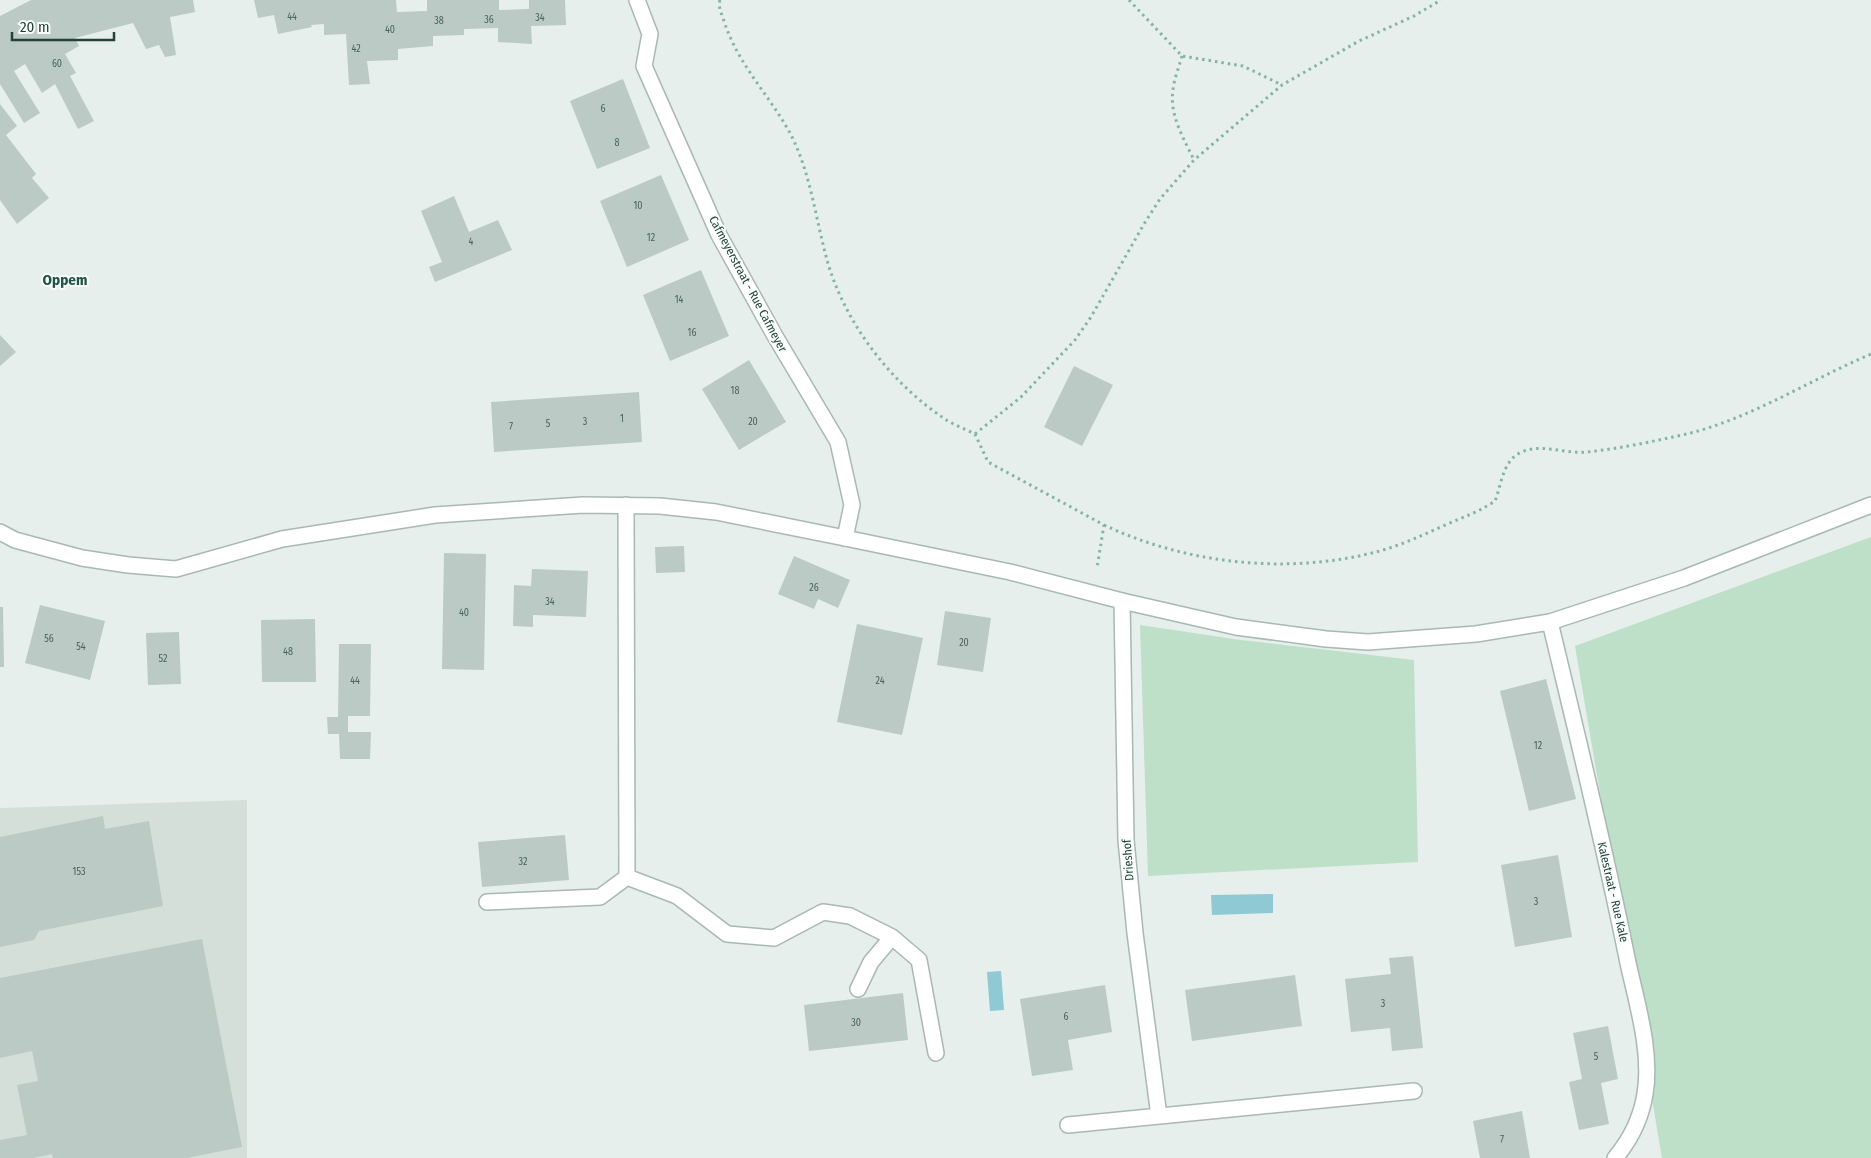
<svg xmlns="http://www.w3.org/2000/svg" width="1871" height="1158" font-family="'Fira Sans Condensed',sans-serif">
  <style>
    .built { fill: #d4dfda }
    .green { fill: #bfe0c8 }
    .water { fill: #8ec9d4 }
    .building { fill: #bbcac4 }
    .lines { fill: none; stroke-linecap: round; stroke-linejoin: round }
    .service-casing { stroke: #a8b8b2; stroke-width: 18 }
    .minor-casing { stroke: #a8b8b2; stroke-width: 18 }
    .tertiary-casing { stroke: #a8b8b2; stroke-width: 18 }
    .path { stroke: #86b3a5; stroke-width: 3; stroke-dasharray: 2.5 4; stroke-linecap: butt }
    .service { stroke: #fff; stroke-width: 15 }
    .minor { stroke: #fff; stroke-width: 15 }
    .tertiary { stroke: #fff; stroke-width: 15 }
    .labels { text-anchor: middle; stroke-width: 4; stroke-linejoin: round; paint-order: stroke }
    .number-label { font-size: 10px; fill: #4a645c }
    .street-label { font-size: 12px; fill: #24423a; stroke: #f7fbf9 }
    .quarter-label { font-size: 15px; font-weight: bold; fill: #1f5548; stroke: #f7fbf9 }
  </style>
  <rect width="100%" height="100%" fill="#e6efeb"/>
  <!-- built -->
  <path class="built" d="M247,800V1158H0V808Z"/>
  <!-- green -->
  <path class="green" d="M1871,537V1158H1662L1575,646Z
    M1140,625L1241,640L1414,660L1418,862L1148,876Z"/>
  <!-- water -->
  <path class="water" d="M1273,894V913L1212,915L1211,895Z
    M1001,971L1004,1010L990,1011L987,972Z"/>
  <!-- building -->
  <path class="building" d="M31,0H193L195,12L170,17L176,55L165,57L159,45L146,49L133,23L75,38L79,46L65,54L76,73L70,76L94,121L78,129L55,84L42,93L25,64L14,71L40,113L24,123L0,84V16Z
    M254,0H396L397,12L427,11V0H499V10L529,9V0H565L566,25L531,26L532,44L498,42V28L464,29V35L433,36V46L398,49V60L367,61L370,84L349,85L346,34L324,35V24L311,25L312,27L278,34L274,15L258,18Z
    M623,79L650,148L597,169L570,101Z
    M0,104L17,126L6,135L36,174L32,178L49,198L17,224L0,200Z
    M661,175L689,240L627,267L600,201Z
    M454,196L469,232L498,220L512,250L435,282L429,267L442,262L421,211Z
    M701,270L729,336L670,361L643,295Z
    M0,335L16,352L0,366Z
    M749,360L786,422L739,450L702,389Z
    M1074,366L1113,385L1082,446L1044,427Z
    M639,392L642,442L494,452L491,402Z
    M684,546L685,572L656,573L655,547Z
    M444,553L486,554L484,670L442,669Z
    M794,556L850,580L838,608L818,599L814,609L778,594Z
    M532,569L588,571L586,617L533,615V627L513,626L514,585L531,586Z
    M40,605L105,621L90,680L25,663Z
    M0,607H3L4,667H0Z
    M945,611L991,618L983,672L937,665Z
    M315,619L316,682H262L261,620Z
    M857,624L923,638L902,735L837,722Z
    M179,632L181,684L148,685L146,633Z
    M339,644H371L370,716H348V732H371L370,759H340L339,734H328L327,717H338Z
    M1546,679L1576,799L1529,811L1500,691Z
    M103,816L105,829L149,821L163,906L39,931L34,940L0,947V837Z
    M565,835L569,880L482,887L478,842Z
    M1558,855L1572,937L1515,947L1501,865Z
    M202,939L242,1147L187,1158H53L52,1154L33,1158H0V1140L27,1135L17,1085L38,1081L32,1051L0,1058V978Z
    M1413,956L1423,1048L1392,1051L1390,1028L1351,1032L1345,979L1391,974L1389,958Z
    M1295,975L1302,1026L1192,1041L1185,990Z
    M1105,985L1112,1032L1068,1040L1073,1070L1032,1076L1020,999Z
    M903,993L908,1040L809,1051L804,1005Z
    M1608,1026L1618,1079L1601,1083L1609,1124L1579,1130L1569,1082L1582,1079L1573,1033Z
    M1522,1111L1530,1158H1480L1473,1121Z"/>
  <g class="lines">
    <defs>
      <path id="service" d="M626,505L627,877L677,896L727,934L774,938L823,912L850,916L892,937L919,960L936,1053
        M487,902L600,897L627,877
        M858,989L871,962L892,937"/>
      <path id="minor" d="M637,0L650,34L644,66L719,235L775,336L838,442L852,505L845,538
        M1122,601L1126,840L1135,933L1159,1116
        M1550,622C1577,735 1605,848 1628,963C1637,1004 1652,1052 1645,1094C1641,1119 1631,1139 1615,1158
        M1068,1125L1414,1091"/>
      <path id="tertiary" d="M0,532L15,540L82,558L128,565L176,569L282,539L435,515L583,505L660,506L716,512L845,538L1010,572L1122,601L1236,627L1326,639L1368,642L1476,634L1550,622L1684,578L1871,505"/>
    </defs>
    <!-- service casing -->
    <use href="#service" class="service-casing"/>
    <!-- minor casing -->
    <use href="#minor" class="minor-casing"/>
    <!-- tertiary casing -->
    <use href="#tertiary" class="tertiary-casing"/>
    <!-- path -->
    <path class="path" d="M720,0C718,6 721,12 723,18C737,64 768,93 790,133C810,171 815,215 826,256C842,319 890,383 945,419C954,425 965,429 975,434L988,462L1104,525L1097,568
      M1129,0L1182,56L1243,66L1282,85
      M1182,56C1179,67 1174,79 1173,90C1169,115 1184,139 1194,160
      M975,434L1021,397L1075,340L1091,317L1144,224L1160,199L1194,160L1282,85L1359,41L1414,16L1441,0
      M1104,525C1187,564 1287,575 1376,552C1399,546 1421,536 1443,526C1461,518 1479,512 1495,501C1502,484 1502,459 1524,451C1544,444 1566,454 1587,452C1616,449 1645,443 1673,437C1745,423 1805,382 1871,354"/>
    <!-- service -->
    <use href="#service" class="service"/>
    <!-- minor -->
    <use href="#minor" class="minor"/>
    <!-- tertiary -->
    <use href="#tertiary" class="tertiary"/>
  </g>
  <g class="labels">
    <!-- number labels -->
    <g class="number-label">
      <text x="292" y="20">44</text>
      <text x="540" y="21">34</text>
      <text x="489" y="23">36</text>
      <text x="439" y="24">38</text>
      <text x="390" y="33">40</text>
      <text x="356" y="52">42</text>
      <text x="57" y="67">60</text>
      <text x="603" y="112">6</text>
      <text x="617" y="146">8</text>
      <text x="638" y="209">10</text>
      <text x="651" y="241">12</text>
      <text x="471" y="245">4</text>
      <text x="679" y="303">14</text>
      <text x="692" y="336">16</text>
      <text x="735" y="394">18</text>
      <text x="622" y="422">1</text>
      <text x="585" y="425">3</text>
      <text x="753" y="425">20</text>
      <text x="548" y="427">5</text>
      <text x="511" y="430">7</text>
      <text x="814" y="591">26</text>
      <text x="550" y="605">34</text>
      <text x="464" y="616">40</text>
      <text x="49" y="642">56</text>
      <text x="964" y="646">20</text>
      <text x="81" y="650">54</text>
      <text x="288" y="655">48</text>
      <text x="163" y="662">52</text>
      <text x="355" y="684">44</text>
      <text x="880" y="684">24</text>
      <text x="1538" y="749">12</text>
      <text x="523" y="865">32</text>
      <text x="79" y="875">153</text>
      <text x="1536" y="905">3</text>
      <text x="1383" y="1007">3</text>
      <text x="1066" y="1020">6</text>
      <text x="856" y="1026">30</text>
      <text x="1596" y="1060">5</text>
      <text x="1502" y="1143">7</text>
    </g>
    <!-- street labels -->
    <g class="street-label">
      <text transform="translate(748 284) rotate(62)" y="4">Cafmeyerstraat - Rue Cafmeyer</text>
      <text transform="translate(1128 860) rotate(-94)" y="4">Drieshof</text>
      <text transform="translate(1613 892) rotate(77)" y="4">Kalestraat - Rue Kale</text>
    </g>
    <!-- quarter labels -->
    <g class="quarter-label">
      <text x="65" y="285">Oppem</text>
    </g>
  </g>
  <!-- scale -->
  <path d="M12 32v8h102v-8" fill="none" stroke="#24423a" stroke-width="2.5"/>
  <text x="20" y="32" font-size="15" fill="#24423a" stroke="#f7fbf9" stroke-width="4" paint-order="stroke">20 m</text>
</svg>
